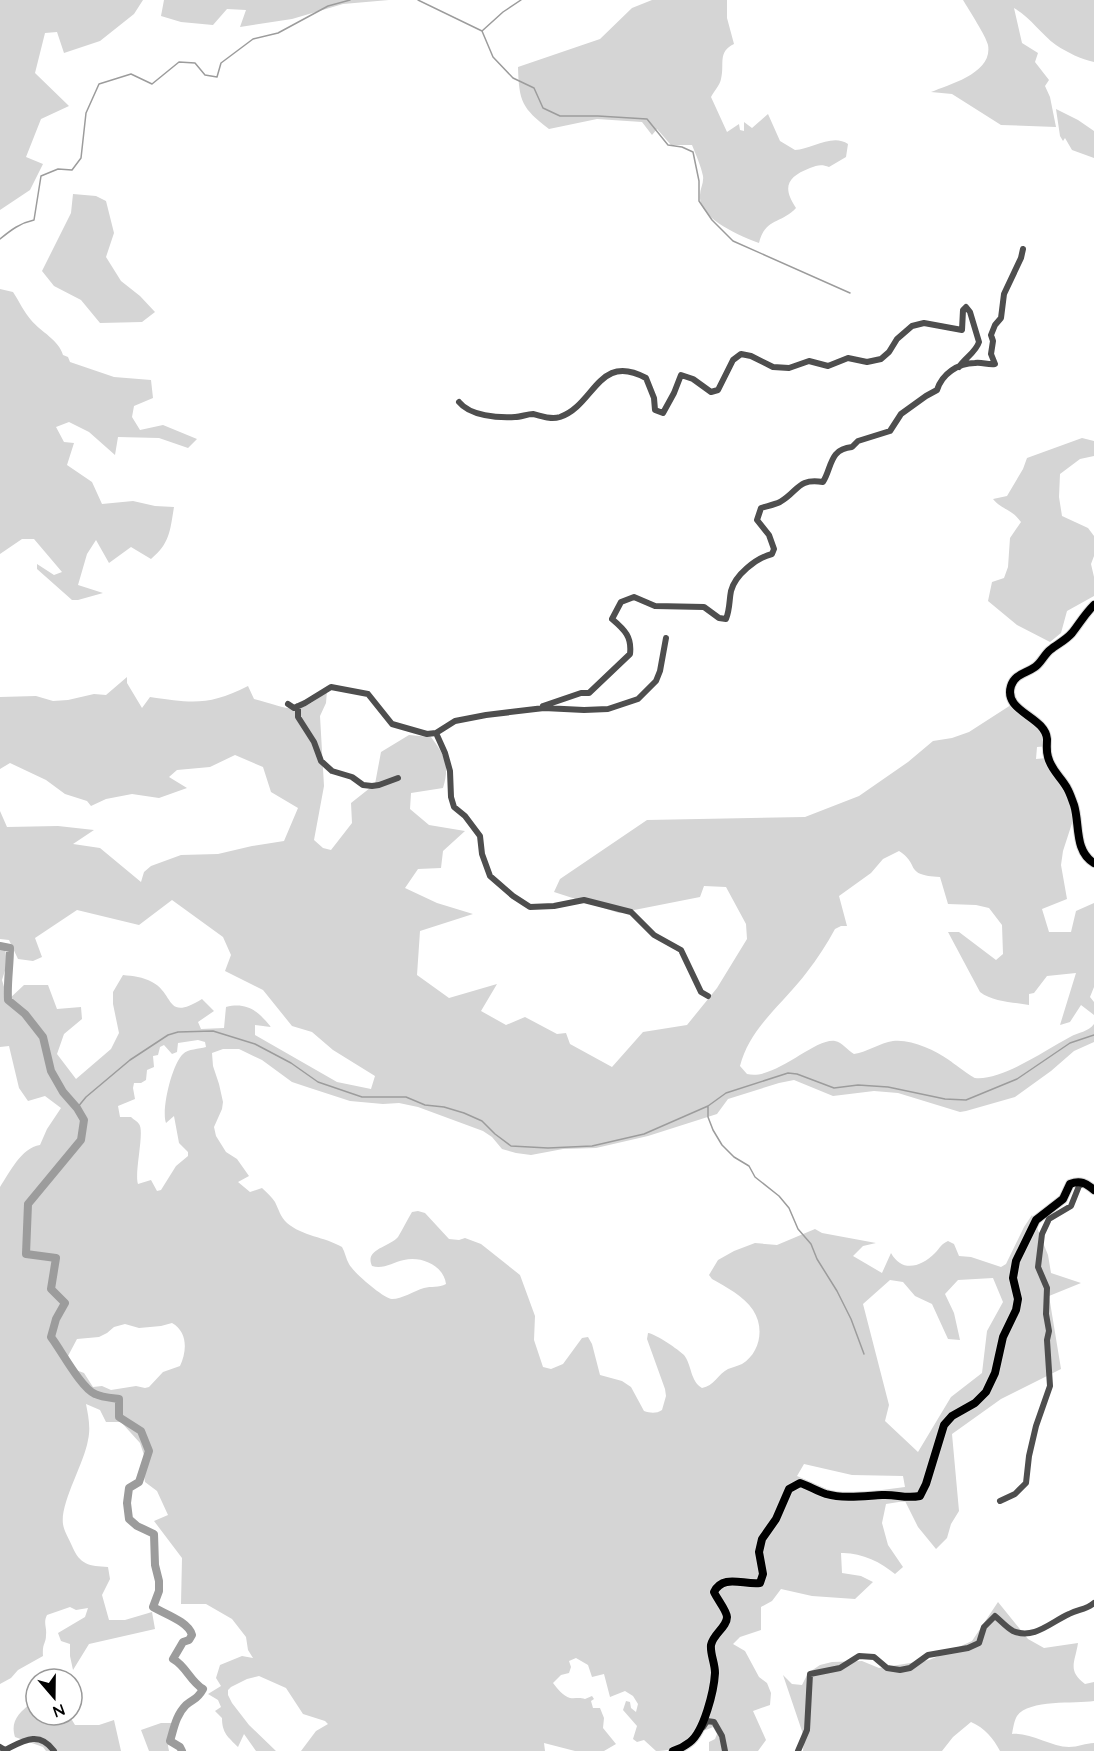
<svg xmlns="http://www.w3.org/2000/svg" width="1094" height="1751" font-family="Quicksand,sans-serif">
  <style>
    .green { fill: #d5d5d5; fill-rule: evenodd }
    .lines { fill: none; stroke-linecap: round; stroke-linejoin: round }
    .stream { stroke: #9c9c9c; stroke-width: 1.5 }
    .river { stroke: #9c9c9c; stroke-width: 8 }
    .major-casing { stroke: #dbdbdb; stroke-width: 10 }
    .minor { stroke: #4e4e4e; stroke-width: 6 }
    .major { stroke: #000; stroke-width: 8 }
  </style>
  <rect width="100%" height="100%" fill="#fff"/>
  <!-- green -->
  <path class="green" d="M0,0H143L134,14L100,41L64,53L57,32L45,33L35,73L69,106L41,119L26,157L43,164L30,190L0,210Z
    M164,0H389L343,4L292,19L240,27L246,10L227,9L213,25L181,22L161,16Z
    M652,0H727V18L734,44C717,52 725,64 721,79C720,85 714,91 711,97L727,132L739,124L740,130L744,131V122L752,128L768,114L780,141L795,150C811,149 833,133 848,144L846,157L829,167C822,164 817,165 810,168C787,177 782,187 796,208C781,224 765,218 759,243C742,237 697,218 700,195C700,189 704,183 703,176C701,166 696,155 692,145H671L657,129L652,135L642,122L597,119L549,129C522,108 519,102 518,67L600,39L632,8Z
    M963,0H1094V62C1081,59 1068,53 1056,45C1041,34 1030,17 1014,8L1022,43L1038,53L1035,62L1049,80L1045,86L1050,97L1056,127L1001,125L952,94L931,92C950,84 993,73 988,45C986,36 969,10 963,0Z
    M1056,109L1078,120L1094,131V158L1072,150L1065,138L1063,141L1060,136Z
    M73,194L96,196L106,201L114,233L106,257L121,281L140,296L155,312L142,322L100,323L81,300L54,286L42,271L71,213Z
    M0,289L13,292C19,301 24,312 31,320C41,332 59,340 63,355L68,357L70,362L114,377L151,380L153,398L134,406L132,417L140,430L163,425L197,439L188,448L159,438L118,437L115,455L89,432L69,422L56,427L64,442L74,443L67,465L92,482L102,504L133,501L155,506L174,507C170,531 170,543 151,559L131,547L109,563L96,540L87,554L78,585L103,593L78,600H72L37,569V564L54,575L62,572L34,539H22L0,554Z
    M1082,438L1094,441V456L1080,459L1060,474L1059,497L1062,516L1088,528L1094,536V556L1091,564L1094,577V596L1067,611L1061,633L1050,642L1017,625L988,601L992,582L1004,578L1008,567L1010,538L1021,522C1012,509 1002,510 993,499L1007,496L1023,469L1027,458Z
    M127,677V683L142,708L150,697C192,703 209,706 248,686L254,699C290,708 296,718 327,691L326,703L320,716L324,786L314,840L323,848L331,850L352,823L351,803L375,784L381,752L409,735L431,737C445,756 450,765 443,788L411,793L410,809L429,825L465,831L443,851L441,868L418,869L405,888L437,903L473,914L420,931L417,975L449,998L497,984L481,1011L506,1025L525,1017L557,1034L566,1033L570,1044L612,1067L643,1032L687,1025L717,988L747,939L746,924L726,887L704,886L700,897L619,913L554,892L560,879L647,820L805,817L859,796L908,762L933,741L952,738L969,732L1014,703L1039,725L1049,746L1037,747L1036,759L1047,758L1076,811L1063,851L1061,865L1067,899L1042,909L1049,932H1071L1076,911L1094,903V987L1090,997L1094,1002V1015L1081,1005L1070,1022L1060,1025L1076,973L1047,976L1034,993L1029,994V1005C1013,1002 993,1002 980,992L948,932H959L996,960L1003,954L1002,925L989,908L976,905L948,904L940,877C903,875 921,865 899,851L883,859L871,873L839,896L847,926H841L835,929C827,944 817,959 807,972C784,1003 750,1027 740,1066L747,1074C775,1081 814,1038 835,1041C842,1042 848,1051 854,1054C867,1052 880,1043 893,1041C912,1039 934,1050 949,1060C953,1063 972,1077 975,1078C1002,1081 1047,1049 1070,1037C1079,1032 1088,1032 1094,1024V1042L1074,1051L1051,1071L1015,1097L966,1111L960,1112L898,1093L874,1091L833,1096L794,1080L779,1083L728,1099L717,1114L648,1136L596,1148L563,1149L531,1155L516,1153L502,1149L492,1137L483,1131L418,1107L399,1103L383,1104L350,1101L307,1087L292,1082L262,1060L239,1049H223L212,1053L213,1066L219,1084L223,1102L222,1109L214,1127L216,1136L226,1152L237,1159L249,1176L238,1182L250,1192L262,1188C267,1193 272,1197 275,1202C279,1210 280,1216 287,1223C302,1236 325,1237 342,1247C345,1252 346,1259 349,1264C354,1273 383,1298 392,1299C402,1299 414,1291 424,1288C431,1286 439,1288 446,1284C444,1266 422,1256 404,1260C393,1262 383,1270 372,1266C364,1249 390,1247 398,1237C403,1229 407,1220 412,1212L418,1211L425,1213L449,1239L459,1240L465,1238L481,1244L520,1275L535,1316L534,1340L543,1367L551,1369L563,1364L582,1338L588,1337L592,1344L600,1375L622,1381L631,1387L644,1411C650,1413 656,1414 662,1410L666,1396L665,1389L647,1339L648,1333C656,1334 679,1350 684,1355C692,1365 690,1381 702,1388C714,1386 718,1374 728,1369C733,1367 738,1366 742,1364C760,1353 765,1328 753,1310C744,1296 726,1287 712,1279L709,1275L718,1260L734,1251L755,1243L777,1245L815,1229L822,1233L876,1243L863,1246L853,1256L882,1273L891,1253C902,1273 921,1267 935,1253C940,1248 941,1244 948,1241L954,1244L959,1256L971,1257L1001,1267L1006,1264L1024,1227L1032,1215L1048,1255L1051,1273L1081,1283L1049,1296L1061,1369L1001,1399L952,1434L959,1511L951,1524L947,1538L936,1549L918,1527L905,1501L886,1504L882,1523L888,1545L903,1567L895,1574C881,1562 860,1552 841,1553L842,1573L861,1576L873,1582L855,1599L812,1596L781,1589L772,1601L761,1607V1630L740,1637L733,1644L745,1651L759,1677L767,1683L771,1693L770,1705L753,1711L766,1740L758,1751H709V1742L715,1739L717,1734L713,1727L701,1732L700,1735L693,1731C687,1746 672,1751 656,1751L644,1740L637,1742L633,1739L637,1726L623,1710L626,1701L630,1702L631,1708L636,1712L638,1704L633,1696L625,1691L610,1697L604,1674L592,1677L588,1665L576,1658L569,1661L571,1667L569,1673L561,1675L553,1683C557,1688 563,1696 570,1698C575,1699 579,1697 585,1699L592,1696L594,1699L591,1701L593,1708H600L604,1718L603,1728L616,1744L604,1751H575L544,1743L545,1751H301L316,1731L328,1724L325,1721L303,1714L286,1688L259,1676L247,1679L231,1687L228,1690V1695L232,1703L249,1725L276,1751H256L244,1734L238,1747C228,1737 222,1733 222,1718L215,1711L221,1707L218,1700L208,1694L221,1686L216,1678L220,1665L242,1656L253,1658L248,1650L246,1637L232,1619L206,1604H181L182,1558L154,1521L168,1515L157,1491L145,1482L142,1463L144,1455L140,1443L121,1422H106L100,1410L86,1404C88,1415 91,1427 88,1440C84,1464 60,1503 63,1524C64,1531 69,1539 72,1546C80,1565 89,1566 108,1567L110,1579L102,1595L109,1620H125L152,1612L155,1629L89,1644L73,1670L70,1656V1644L61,1641L58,1633L85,1617L88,1608L76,1610L70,1607L47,1615C43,1623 47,1627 46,1635C46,1644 42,1643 43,1656L18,1670L11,1678L0,1684V1187C10,1172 21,1148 40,1145L47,1129L61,1108L45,1096L28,1101L19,1088L9,1046L0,1047V948L5,949L7,964L2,980L8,1000L24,985H48L57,1009L81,1007L82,1019L64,1034L57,1054L76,1079L111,1049L119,1033L113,1004V992L123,975C133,976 143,977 152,982C175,994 165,1022 202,999L214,1011L198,1022L201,1029L224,1028L226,1007C247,1002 258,1011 271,1027L255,1025V1035L337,1082L371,1089L375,1076L333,1050L312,1032L292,1026L263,990L225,971L231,955L223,937L172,900L139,925L77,910L35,938L42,957L33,961L18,959L9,940L0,939V811L7,827L58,826L94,830L73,844L100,848L141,882L144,872L151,866L181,855L218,854L252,846L284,841L298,808L271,792L263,767L235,755L210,767L177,770L169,777L187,788L159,798L132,794L106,799L91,806L87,801L65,794L46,780L10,763L0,769V697L36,696L53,701L68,700L94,694L106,695ZM198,1040L205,1042L206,1047C199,1049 188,1049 183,1054C172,1064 161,1110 166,1123L174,1116L179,1143L188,1152V1156L176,1166L161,1190L157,1191L151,1180L138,1184C134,1173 145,1131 139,1124C137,1121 134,1120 131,1117H120L118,1106L135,1099L133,1088L134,1083H141L146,1080L147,1070L154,1067L153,1056L158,1055L160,1047L164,1045L172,1054L177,1052L178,1043ZM993,1278L1003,1302L987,1331L982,1373L951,1397L918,1452L885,1421L889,1405L863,1304L890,1280L903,1282L915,1296L932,1304L948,1339L960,1340L954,1313L945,1294L958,1280ZM172,1323C188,1332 187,1351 180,1366L163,1372L149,1387L145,1388L136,1386L111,1390L102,1386L93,1387L84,1373L76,1370L68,1356L77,1339L99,1337L107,1333L114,1327L125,1324L139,1328L161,1326ZM804,1464L852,1475L903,1476L905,1487L851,1494L831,1491L797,1476Z
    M998,1602L1028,1639L1044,1648L1078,1643C1075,1663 1067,1670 1085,1684L1094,1682V1701C1075,1704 1029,1699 1017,1716C1014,1721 1013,1729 1012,1734C1030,1732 1051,1747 1069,1747C1078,1747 1086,1743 1094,1743V1751H1000C993,1738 985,1728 971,1722L953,1737L942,1751H803L804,1737L783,1675L792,1684L802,1685L808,1673L820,1665L832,1662L862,1661L879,1668L929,1660L941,1655L972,1641Z
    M31,1703L36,1704V1715H69L75,1725H99L114,1720L121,1751H46L43,1747L15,1737C10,1721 19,1713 31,1703Z
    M161,1723H174L168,1746L169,1751H149L141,1730Z"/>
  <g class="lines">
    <!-- stream -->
    <path class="stream" d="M418,0L482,31L493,57L513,78L534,88L543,108L560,116H598L647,119L668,145L682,147L693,152L699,181V201L712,220L733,241L850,293
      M482,31L503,12L521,0
      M0,239C11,230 20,223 34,220L41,176L58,169L72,170L81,158L86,113L99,84L131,74L152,84L179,62L195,63L205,75L217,77L221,63L253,39L278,33L328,6L350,0
      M708,1106V1117L713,1130L722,1145L734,1157L749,1166L755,1177L779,1196L789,1208L798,1229L811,1244L817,1259L837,1291L851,1319L864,1354
      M77,1108L86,1097L130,1060L168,1035L178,1032L213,1031L255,1044L291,1063L318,1082L362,1097H406L425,1105L444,1107L464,1113L482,1121L495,1134L511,1146L548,1148L592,1146L644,1134L708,1106L726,1093L788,1073L797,1074L834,1088L858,1085L888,1087L945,1099L966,1100L1017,1079L1070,1043L1094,1035"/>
    <!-- river -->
    <path class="river" d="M0,946L10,948C10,965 7,982 8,1000L25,1014L43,1037L51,1071L63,1092L77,1108L84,1120L81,1140L28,1204L26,1254L56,1258L51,1289L65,1303L56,1319L51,1337C61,1350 81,1388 95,1394C101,1397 112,1398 119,1399V1417L141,1431L149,1451L139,1482L129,1488L127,1503L129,1519L137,1526L154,1534L155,1565L159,1581V1591L153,1607C165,1614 189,1622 192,1635L189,1640L183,1642L173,1659C186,1666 190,1681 203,1689C197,1700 194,1698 186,1705C176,1715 174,1728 170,1741L180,1747L182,1751"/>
    <defs>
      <path id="major" d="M1094,605C1084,615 1080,623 1072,633C1065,641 1057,644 1050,650C1044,655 1041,663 1035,667C1025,674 1015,674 1011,686C1003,712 1045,716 1047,739C1047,745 1046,751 1048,757C1051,770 1061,777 1067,788C1070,793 1072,800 1074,805C1080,824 1074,851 1094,863
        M673,1751C679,1749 685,1746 690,1742C704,1731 714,1691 715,1673C715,1663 710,1654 711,1645C713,1634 727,1627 727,1617C727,1611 717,1599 714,1592C723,1574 743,1585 760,1583L763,1574L759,1552L762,1539L776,1519L789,1489L800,1483C809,1486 817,1491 826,1494C844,1499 864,1496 882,1495C897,1494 904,1499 920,1496L926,1484L944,1425L952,1416L975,1403L986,1392L995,1373L1003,1337L1016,1310L1018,1299L1013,1278L1016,1261L1036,1220L1063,1199L1070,1184C1080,1180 1086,1183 1094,1190"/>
    </defs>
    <!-- major casing -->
    <use href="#major" class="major-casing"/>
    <!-- minor -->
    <path class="minor" d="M459,402C470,416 498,418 515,417C521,417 527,414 533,414C542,416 550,420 560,417C595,405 598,352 646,378L654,398L655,410L663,413L674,393L681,375L693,379L711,392L718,390L733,360L741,354L751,356L773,367L789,368L809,361L828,366L848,358L867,362L881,359L889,352L897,339L912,326L924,323L962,330L963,310L966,307L970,312L979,342C976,352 965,358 959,367
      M288,704L294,708L305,703L331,687L368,694L392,724L427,734L436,733L455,721L486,715L544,708L584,710L608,709L638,699L656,681L660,671L666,638
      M298,706V717L314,742L321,761L332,771L352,777L363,785L372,786L379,785L398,778
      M544,708L543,706L581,693H589L630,654C632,637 625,630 612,619L621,602L634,597L655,606L704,607L719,618L726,619C730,609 729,601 731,591C735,575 756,558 772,554L774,549L769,535L757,520L761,508C767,506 774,505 780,502C799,491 797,478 823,482C832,468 829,449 852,447L858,441L890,431L901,414L926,396L937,390C942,374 958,363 975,363C982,362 988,365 995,364L991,354L993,341L991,335L995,325L1001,318L1004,294L1021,258L1023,249
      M436,733L445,753L450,771L451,797L454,807L465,816L480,836L482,854L490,876L513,896L530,907L554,906L584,900L631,912L654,935L681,950L701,992L708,996
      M1000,1501L1015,1494L1026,1483L1029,1456L1036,1426L1050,1386L1047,1340L1049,1331L1046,1314L1047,1288L1038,1267L1042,1234L1049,1219L1071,1206L1079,1186L1084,1183
      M703,1727L707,1721L714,1722L722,1736L725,1751
      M0,1747L5,1750C23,1741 39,1730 54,1751
      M798,1751L807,1730L810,1674L840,1668L859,1656L874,1657L887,1668L900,1670L910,1668L928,1655L968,1648L979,1643L984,1627L995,1616C1000,1620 1007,1628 1013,1631C1034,1640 1051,1622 1069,1614C1078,1609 1086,1610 1094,1603"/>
    <!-- major -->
    <use href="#major" class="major"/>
  </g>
  <!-- north arrow -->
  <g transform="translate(54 1697) rotate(160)"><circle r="28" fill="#ffffff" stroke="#999999" stroke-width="1.5"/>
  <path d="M0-4.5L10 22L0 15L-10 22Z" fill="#000000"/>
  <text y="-9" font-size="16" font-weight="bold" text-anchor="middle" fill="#000000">N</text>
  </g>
</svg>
